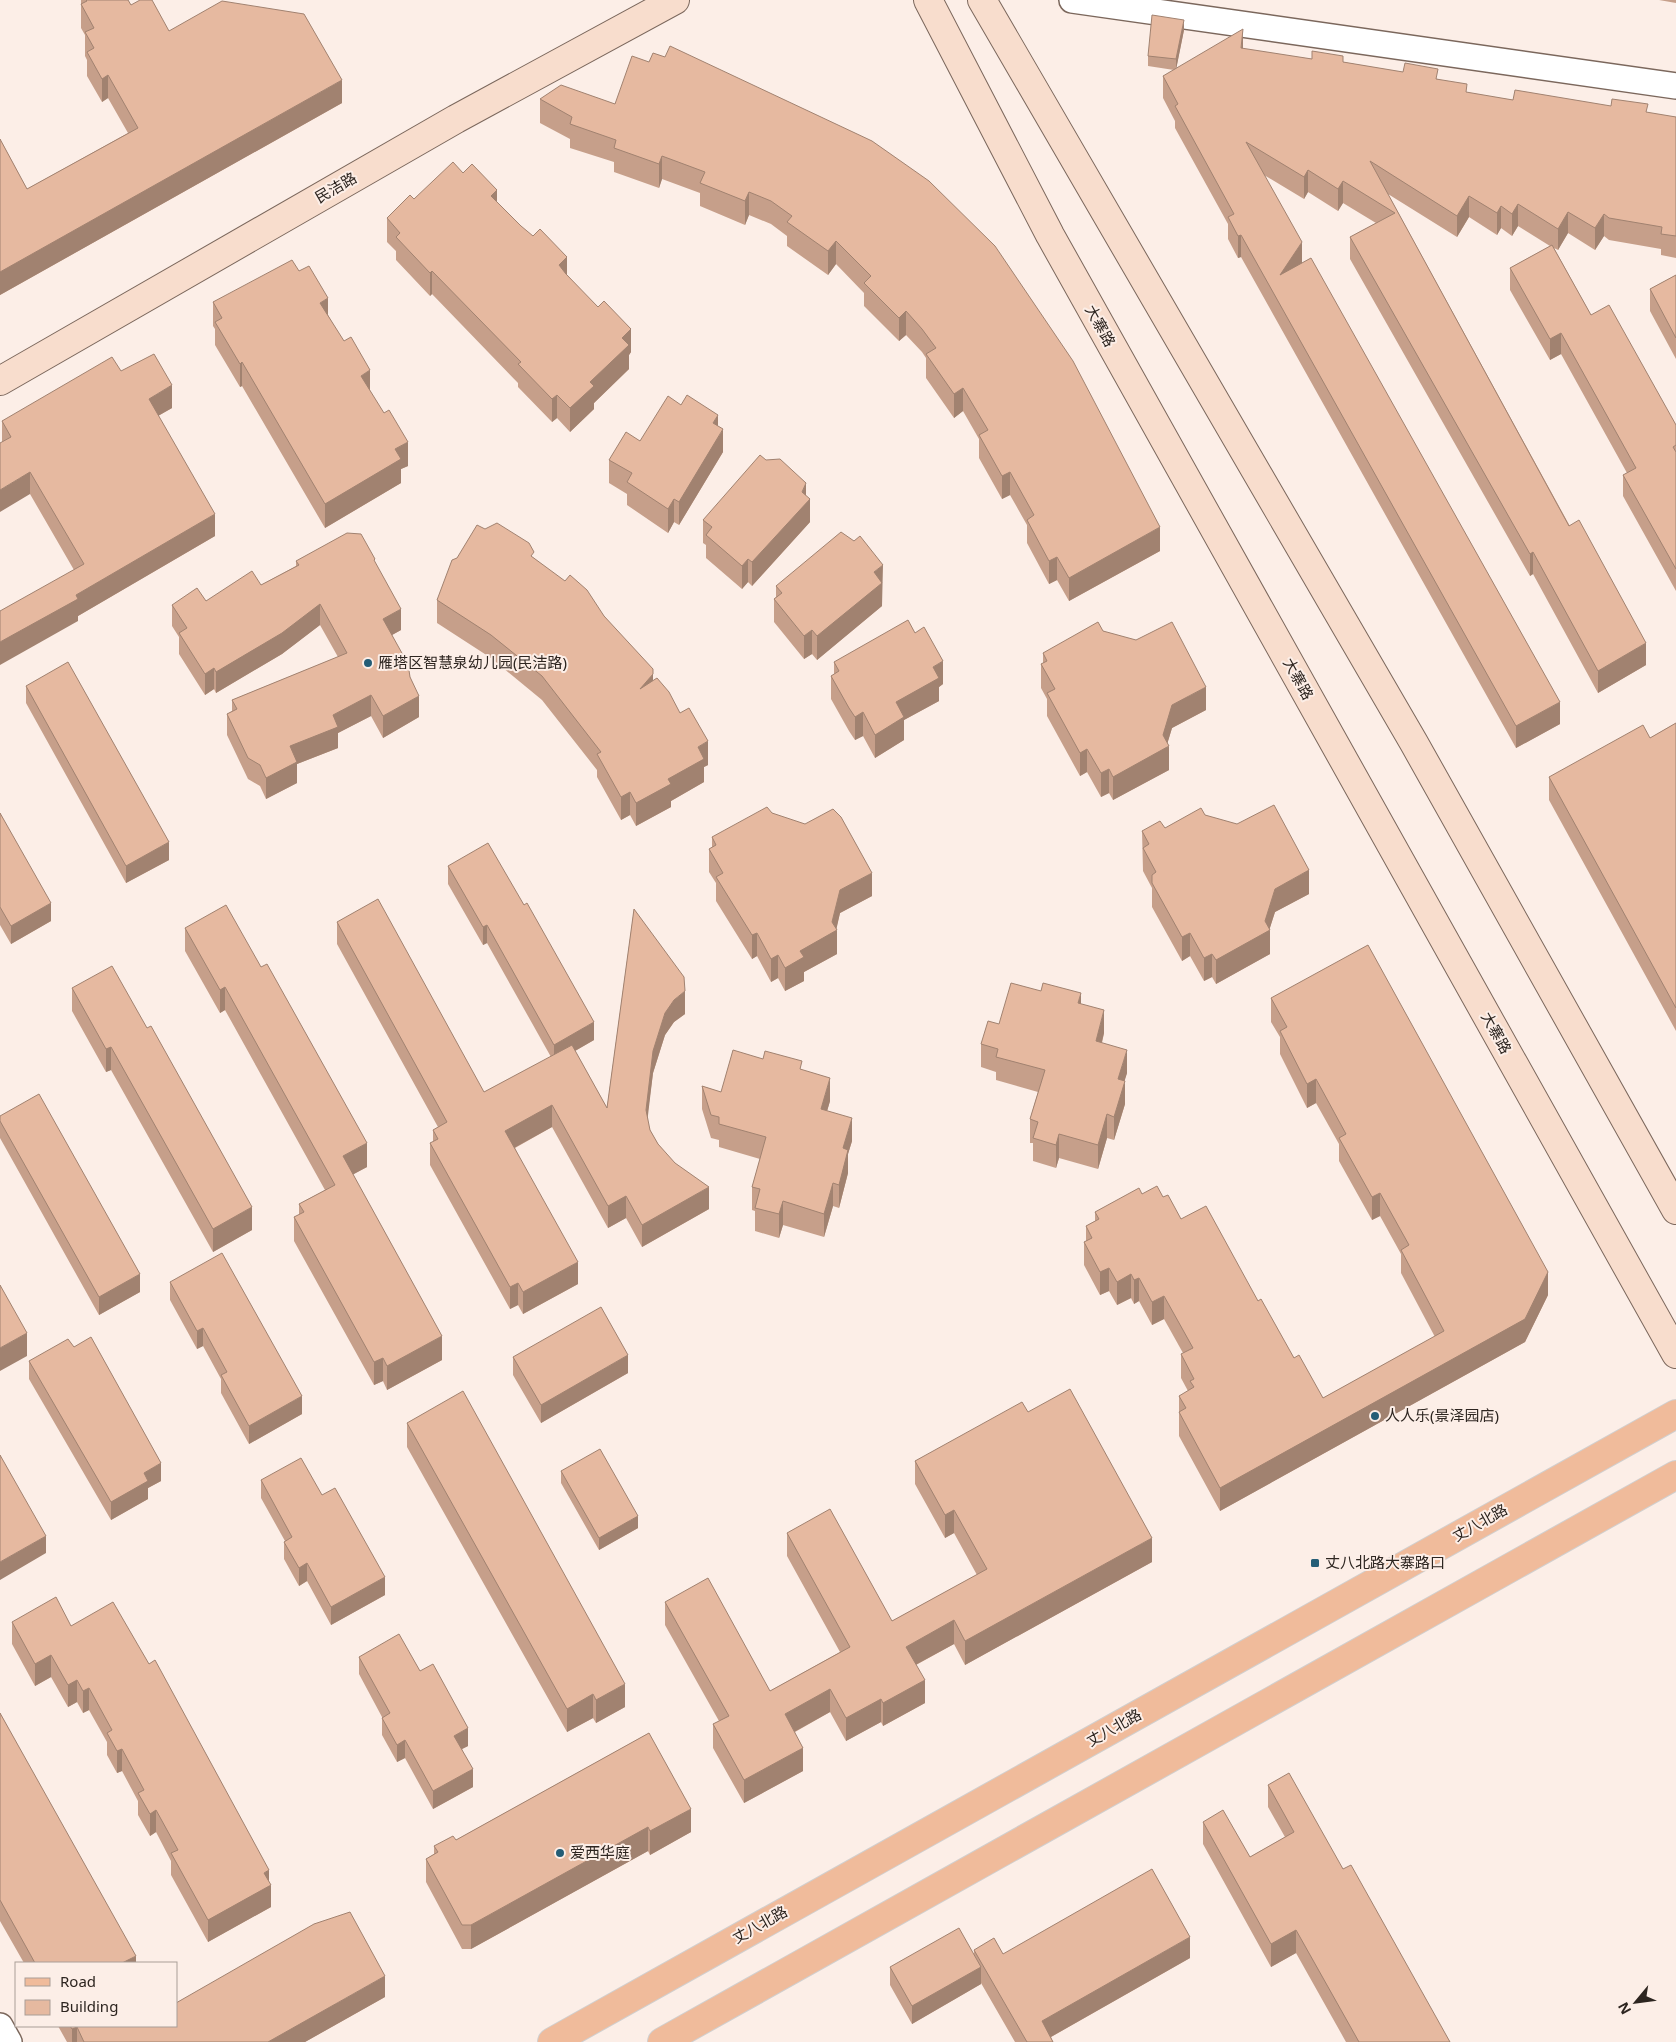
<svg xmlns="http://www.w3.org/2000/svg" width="1676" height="2042" font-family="'Noto Sans','Noto Sans SC',sans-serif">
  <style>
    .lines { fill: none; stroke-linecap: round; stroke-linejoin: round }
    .street-casing { stroke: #7b675c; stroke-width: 28 }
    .secondary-casing { stroke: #7b675c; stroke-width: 30 }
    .primary-casing { stroke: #d1cfce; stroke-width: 30 }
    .street { stroke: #fff; stroke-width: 25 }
    .secondary { stroke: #f8ddcd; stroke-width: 28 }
    .primary { stroke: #f0bb9b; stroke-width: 28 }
    .wall { fill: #c69f8a }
    .shaded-wall { fill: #a18270 }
    .building { fill: #e6b9a0; stroke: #a18270 }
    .poi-dot { fill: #245d76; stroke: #fceee7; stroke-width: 2 }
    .labels { text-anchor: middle; stroke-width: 4; stroke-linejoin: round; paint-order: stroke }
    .street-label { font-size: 15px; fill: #2d2520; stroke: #fceee7 }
    .poi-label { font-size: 15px; fill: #2d2520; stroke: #fceee7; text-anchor: start }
  </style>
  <rect width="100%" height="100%" fill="#fceee7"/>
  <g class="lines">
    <defs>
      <path id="street" d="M1072,0L1676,86
        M0,2026L9,2042"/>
      <path id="secondary" d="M928,0L1050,235L1676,1354
        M982,0L1414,743L1676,1210
        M0,381L456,119L675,0"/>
      <path id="primary" d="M552,2042L1676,1414
        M662,2042L1676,1475"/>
    </defs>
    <!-- street casing -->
    <use href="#street" class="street-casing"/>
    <!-- secondary casing -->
    <use href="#secondary" class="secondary-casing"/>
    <!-- primary casing -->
    <use href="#primary" class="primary-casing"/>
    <!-- street -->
    <use href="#street" class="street"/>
    <!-- secondary -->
    <use href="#secondary" class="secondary"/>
    <!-- primary -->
    <use href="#primary" class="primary"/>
  </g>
  <!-- wall -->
  <path class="wall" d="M81,0H128L131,5L169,31L342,103L0,295V139L27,189L128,133L108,98L102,102L87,76V60L85,56V35L81,28Z
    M1659,0H1676V3Z
    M1184,30L1176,69L1243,49L1312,59L1343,62L1438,79L1467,93L1513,100L1648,113L1676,117V258L1661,255V249L1609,240L1604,236L1595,250L1568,233L1558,250L1554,248L1591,315L1676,425V591L1623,496V475L1627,473L1561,354L1550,360L1510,290V268L1550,246L1518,226L1512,236L1501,228L1497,235L1469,217L1457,237L1388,194L1646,665L1598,693L1533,574L1530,576L1350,259V237L1376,223L1343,203L1338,211L1308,192L1304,199L1264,175L1302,263L1560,724L1516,748L1241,257L1238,258L1228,239V224L1175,128V121L1163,98V76L1174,70L1148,66V56Z
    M649,62L1160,551L1069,601L1057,580L1049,584L1027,543V525L1010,495L1002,499L979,458V439L963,411L954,418L926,378V358L922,352L906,335L899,341L864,306V293L836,264L828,275L787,246V236L771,224L749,215L745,225L700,206V193L662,179L659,188L614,172V162L570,148V139L540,123V99L615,104Z
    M463,173L497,202L567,275L631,352L629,355V369L594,403V409L570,432L557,418L552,422L518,387V383L432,294L430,296L396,260V251L387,242V218L414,199Z
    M299,271L328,315L370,391L408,466L401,469V483L325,528L242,386L240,387L215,345V329L213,326V302Z
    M1676,275V359L1650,311V289Z
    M121,371L172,408L158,416L215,536L78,616V621L74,570L30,494L2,442V421Z
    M681,405L718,426L723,452L679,525L674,522L668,533L627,505V494L609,483V460L640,441Z
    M806,495L810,522L752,586L748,582L742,589L706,558V545L703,543V520Z
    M485,529L534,558L604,616L653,680L708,765L704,767V782L671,801V807L636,826L630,815L621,820L597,777V770L542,700L491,658L437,623V600L457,558Z
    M296,561L375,563L401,630L392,635L410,677L419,717L383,738L371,716L338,733V748L297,764V783L266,799L260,786L248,779L227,735V714L232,711V700L338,657L320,625L282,654L216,693L214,689L205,695L179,654V637L172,626V605L206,601L261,585L296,566Z
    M776,586L883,589H882V606L817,660L812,654L804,659L774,622V599L776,597Z
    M1103,631L1206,710L1172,728L1167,744L1169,770L1113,800L1109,793L1101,797L1087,772L1080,776L1047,716V699L1041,688V664L1043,663V653Z
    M834,662L943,684L939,687V701L904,720V740L875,758L863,736L855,740L849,731L831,699V676L834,674Z
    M26,686L169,860L126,883L26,703Z
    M1676,723V1031L1549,800V777L1650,738Z
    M0,813L51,921L11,944L0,925Z
    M772,813L872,896L840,913L836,929L837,954L804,972V981L785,991L778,978L771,982L757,956L752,959L716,901V883L709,872V849L712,847V837Z
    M1205,815L1309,894L1275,912L1269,930L1270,954L1216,984L1212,977L1204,981L1190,956L1182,961L1152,907V888L1143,871L1142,831L1165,828Z
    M448,866L594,1040L575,1051L607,1108L634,909L685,1014L674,1022L665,1035L653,1073L647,1118L650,1130L658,1144L709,1209L642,1247L626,1218L608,1228L552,1127L515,1148L578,1284L523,1314L518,1305L510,1309L430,1165V1143L433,1142V1130L438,1127L337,944V922L484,1092L551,1057L487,943L483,945L448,884Z
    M185,928L367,1167L353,1174L442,1360L387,1390L383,1381L374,1385L294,1241V1217L299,1215V1204L325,1190L225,1010L220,1013L185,951Z
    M72,988L252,1230L213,1252L111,1070L106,1072L72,1011Z
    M1271,998L1548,1295L1525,1342L1220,1511L1179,1436V1396L1188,1391L1181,1378V1354L1183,1353L1164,1319L1152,1325L1139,1301L1134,1304L1131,1298L1117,1305L1109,1291L1100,1295L1084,1265V1242L1086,1241V1226L1095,1221V1212L1142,1194L1163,1197L1181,1219L1258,1301L1294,1358L1323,1398L1435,1337L1401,1273V1254L1380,1216L1372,1220L1339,1161V1144L1316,1103L1307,1108L1280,1054V1037L1271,1022Z
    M1081,1004L1104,1033L1102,1043L1127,1073L1124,1081L1125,1104L1114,1140L1107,1138L1098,1169L1059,1158L1056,1168L1033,1161V1143H1030V1119L1038,1092L996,1080V1072L981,1067V1044L999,1024Z
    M763,1059L802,1070L830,1101L827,1111L852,1141L848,1154V1173L839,1208L833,1206L824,1237L783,1225L779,1238L755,1231V1211L752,1210V1187L760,1159L719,1147V1140L711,1138L702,1109V1086L721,1092Z
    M0,1116L140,1292L99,1315L0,1138Z
    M170,1282L302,1414L249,1444L221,1393V1379L203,1346L197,1349L170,1300Z
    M74,1347L161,1481L148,1488V1499L111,1520L29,1379V1361Z
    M513,1357L628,1373L541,1423L513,1375Z
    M1028,1412L1152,1562L965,1665L954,1644L916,1665L925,1703L883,1726L881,1722L846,1741L830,1712L795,1732L803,1771L744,1803L713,1748V1724L719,1721L665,1625V1602L770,1691L840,1652L787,1556V1533L892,1621L977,1575L954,1533L945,1538L915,1484V1461Z
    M407,1423L625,1707L596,1723L593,1718L567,1732L407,1447Z
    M561,1471L638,1528L599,1550L561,1483Z
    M261,1480L322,1495L385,1595L331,1625L307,1581L299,1586L284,1559V1542L285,1541L261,1498Z
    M12,1622L71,1626L269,1882L271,1907L208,1942L171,1875V1861L156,1832L150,1836L138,1815V1801L122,1771L117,1773L107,1755V1742L89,1710L83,1713L77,1702L68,1707L51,1677L35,1686L12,1644Z
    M359,1657L420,1671L468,1746L462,1749L473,1787L433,1809L405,1758L397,1762L382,1735V1717L359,1674Z
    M0,1713L136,1963H24L0,1921Z
    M649,1733L691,1832L650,1855L648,1851L471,1949H462L426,1882V1859L434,1854V1846L456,1840Z
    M1268,1785L1343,1869L1450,2042H1346L1296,1953L1271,1967L1203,1844V1822L1250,1857L1285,1837L1268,1807Z
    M974,1950L1003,1954L1190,1958L1051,2037L1053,2042H1015L981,1983V1984L912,2024L890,1985V1967L974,1954Z
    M385,1997L305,2042H67L58,2026H176Z"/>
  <!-- shaded-wall -->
  <path class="shaded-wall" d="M1184,20V30L1176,70V59Z
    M1243,29V50L1241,48Z
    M108,75V98L102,102V79Z
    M342,80V103L0,295V272Z
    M662,156V179L659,188V164Z
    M1308,170V192L1304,199V177Z
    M1343,181V203L1338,211V189Z
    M497,190V213L491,196Z
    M749,192V215L745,225V201Z
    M1469,196V217L1457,237V216Z
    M1518,204V226L1512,236V214Z
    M1501,206V228L1497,235V213Z
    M1568,212V233L1558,250V229Z
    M1604,214V236L1595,250V228Z
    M1241,235V257L1238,258V236Z
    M836,241V264L828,275V251Z
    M1302,242V264L1280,275Z
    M567,257V280L559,265Z
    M432,271V294L430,296V273Z
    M328,298V321L320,303Z
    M906,311V335L899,341V318Z
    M631,329V352L629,355V369L594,403V409L570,432V408L590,382L622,338Z
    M1561,333V354L1550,360V339Z
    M242,362V386L240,387V364Z
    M370,370V394L361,376Z
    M172,385V408L149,421V399Z
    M963,388V411L954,418V394Z
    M557,395V418L552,422V399Z
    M718,415V438L723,429V452L679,525V502L713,423Z
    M408,442V466L401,469V483L325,528V504L395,449Z
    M30,472V494L0,512V490Z
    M1010,472V495L1002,499V476Z
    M806,483V503L810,499V522L752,586V562L802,492Z
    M674,499V522L668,533V509Z
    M215,514V536L78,616V621L0,665V642L76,595Z
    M1160,527V551L1069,601V578Z
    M1533,552V574L1530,576V554Z
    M1057,557V580L1049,584V561Z
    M748,559V582L742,589V566Z
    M883,565L882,606L817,660V636L874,572Z
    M320,604V625L282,654L216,693V672Z
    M401,609V630L383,640V619Z
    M812,630V654L804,659V636Z
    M1646,643V665L1598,693V671Z
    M943,661V684L939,687V701L904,720V740L875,758V735L896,702L933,667Z
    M214,668V689L205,695V674Z
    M653,674V697L640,689Z
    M1206,687V710L1172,728L1166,748L1169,746V770L1113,800V777L1172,705Z
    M371,695V716L338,733V748L297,764V783L266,799V778L290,746L333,715Z
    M419,696V717L383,738V716Z
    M1560,702V724L1516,748V726Z
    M863,712V736L855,740V717Z
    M708,741V765L704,767V782L671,801V807L636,826V803L668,779L698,747Z
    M1087,749V772L1080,776V753Z
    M1109,769V793L1101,797V773Z
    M630,792V815L621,820V797Z
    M169,842V860L126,883V866Z
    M1309,870V894L1275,912L1269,931L1270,930V954L1216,984V960L1265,921L1275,889Z
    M872,873V896L840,913L836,931L837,930V954L804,972V981L785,991V968L800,951L832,922L840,890Z
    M51,903V921L11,944V926Z
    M487,925V943L483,945V927Z
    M757,933V956L752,959V935Z
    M1190,933V956L1182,961V937Z
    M1212,954V977L1204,981V958Z
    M778,955V978L771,982V959Z
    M225,987V1010L220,1013V990Z
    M685,991V1014L674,1022L665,1035L653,1073L646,1132V1110L653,1051L665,1013L674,1000Z
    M1081,993V1016L1078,1003Z
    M1104,1010V1033L1096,1065V1041Z
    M594,1022V1040L554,1063V1045Z
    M111,1047V1070L106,1072V1049Z
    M1127,1050V1073L1118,1103V1079Z
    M830,1078V1101L821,1132V1109Z
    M1316,1079V1103L1307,1108V1084Z
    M1125,1081V1104L1114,1140V1117Z
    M552,1105V1127L505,1153V1131Z
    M1107,1114V1138L1098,1169V1145Z
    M852,1118V1141L848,1154V1173L839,1208V1185L843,1148Z
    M1059,1134V1158L1056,1168V1145Z
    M367,1143V1167L343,1180V1156Z
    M833,1183V1206L824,1237V1214Z
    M709,1187V1209L642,1247V1225Z
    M1380,1193V1216L1372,1220V1197Z
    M626,1196V1218L608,1228V1206Z
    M783,1201V1225L779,1238V1214Z
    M252,1207V1230L213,1252V1229Z
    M578,1262V1284L523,1314V1292Z
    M1109,1268V1291L1100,1295V1272Z
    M1548,1272V1295L1525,1342L1220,1511V1488Z
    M140,1274V1292L99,1315V1297Z
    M1131,1274V1298L1117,1305V1282Z
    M1139,1278V1301L1134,1304V1280Z
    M518,1283V1305L510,1309V1287Z
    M1164,1296V1319L1152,1325V1302Z
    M203,1328V1346L197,1349V1331Z
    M27,1333V1356L0,1371V1348Z
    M442,1336V1360L387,1390V1366Z
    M628,1355V1373L541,1423V1405Z
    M383,1358V1381L374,1385V1362Z
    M302,1396V1414L249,1444V1426Z
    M161,1463V1481L148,1488V1499L111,1520V1502L144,1473Z
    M954,1510V1533L945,1538V1515Z
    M638,1516V1528L599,1550V1538Z
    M46,1536V1553L0,1580V1562Z
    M1152,1538V1562L965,1665V1641Z
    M307,1563V1581L299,1586V1568Z
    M385,1577V1595L331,1625V1607Z
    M954,1620V1644L906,1670V1647Z
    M51,1655V1677L35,1686V1664Z
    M77,1680V1702L68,1707V1685Z
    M925,1680V1703L883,1726V1703Z
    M625,1684V1707L596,1723V1700Z
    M89,1688V1710L83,1713V1691Z
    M830,1689V1712L785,1737V1714Z
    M593,1694V1718L567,1732V1709Z
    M881,1699V1722L846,1741V1718Z
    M468,1728V1746L454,1753V1736Z
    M405,1740V1758L397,1762V1745Z
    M803,1748V1771L744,1803V1780Z
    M122,1749V1771L117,1773V1751Z
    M473,1769V1787L433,1809V1791Z
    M691,1809V1832L650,1855V1831Z
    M156,1810V1832L150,1836V1814Z
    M648,1827V1851L471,1949V1925Z
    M269,1870V1886L271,1885V1907L208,1942V1920L264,1873Z
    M1296,1930V1953L1271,1967V1944Z
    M1190,1937V1958L1042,2042V2021Z
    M136,1956V1963H122Z
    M981,1967V1984L912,2024V2006Z
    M385,1976V1997L305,2042H268Z
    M77,2027V2042H72V2029Z"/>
  <!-- building -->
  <path class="building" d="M86,0H128L131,5L140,0H152L169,31L222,1L304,14L342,80L0,272V139L27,189L138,128L108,75L102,79L87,52L94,48L85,32L94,28L81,4L87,1Z
    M1152,15L1184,20L1176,59L1148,56Z
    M1243,29L1241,48L1312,59V51L1343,56V62L1403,72L1405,63L1438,69L1436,79L1467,84L1466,92L1513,100L1515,90L1611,106L1612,99L1648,104L1646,112L1676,117V236L1661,234L1662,227L1609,218L1604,214L1595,228L1568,212L1558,229L1518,204L1512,214L1501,206L1497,213L1469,196L1457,216L1370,161L1569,526L1579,520L1646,643L1598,671L1533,552L1530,554L1350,237L1395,213L1343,181L1338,189L1308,170L1304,177L1246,142L1302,242L1280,275L1311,258L1560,702L1516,726L1241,235L1238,236L1228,217L1234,214L1175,106L1178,104L1163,76Z
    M670,46L872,141L929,181L995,246L1073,361L1160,527L1069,578L1057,557L1049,561L1027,520L1034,515L1010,472L1002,476L979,435L988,430L963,388L954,394L926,354L936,348L922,329L906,311L899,318L864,283L871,276L836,241L828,251L787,222L792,216L771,201L749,192L745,201L700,183L705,172L662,156L659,164L614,148L616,140L570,124L572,117L540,99L561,85L615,104L632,56L649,62L653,53L665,57Z
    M453,162L463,173L472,164L497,190L491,196L521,226L533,236L540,229L567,257L559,265L566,274L598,307L604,301L631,329L622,338L629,345L590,382L594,386L570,408L557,395L552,399L518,364L521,362L432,271L430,273L396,237L400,233L387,218L410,195L414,199Z
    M1552,245L1591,315L1609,305L1676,425V445L1673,447L1676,452V569L1623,475L1636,468L1561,333L1550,339L1510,268Z
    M292,260L299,271L309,266L328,298L320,303L344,341L351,337L370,370L361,376L384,413L389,410L408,442L395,449L401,459L325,504L242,362L240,364L215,322L222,318L213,302Z
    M1676,275V338L1650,289Z
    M154,354L172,385L149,399L215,514L76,595L78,599L0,642V611L84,564L30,472L0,490V443L11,437L2,421L112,357L121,371Z
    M687,395L718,415L713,423L723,429L679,502L674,499L668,509L627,482L632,473L609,460L626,432L640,441L668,396L681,405Z
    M760,455L766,460L780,459L806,483L802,492L810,499L752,562L748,559L742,566L706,535L712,527L703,520Z
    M497,523L529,543L534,552L531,556L565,581L570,575L587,590L604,616L653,669V674L640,689L657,678L669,692L680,713L689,708L708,741L698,747L704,759L668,779L671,784L636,803L630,792L621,797L597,754L601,752L542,676L491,635L437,600L452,560L457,558L477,525L485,529Z
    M841,532L854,541L860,536L883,565L874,572L882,583L817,636L812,630L804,636L774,599L782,593L776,586Z
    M347,533L361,534L375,559L374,560L401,609L383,619L408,664L410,677L419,696L383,716L371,695L333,715L338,727L290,746L297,762L266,778L260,765L248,758L227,714L237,709L232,700L347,653L320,604L282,633L216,672L214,668L205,674L179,633L187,628L172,605L197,588L206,601L252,571L261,585L299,565L296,561Z
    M908,620L915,633L924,627L943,661L933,667L939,678L896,702L904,717L875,735L863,712L855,717L849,708L831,676L839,671L834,662Z
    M1098,622L1103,631L1136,640L1172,622L1206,687L1172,705L1163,735L1169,746L1113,777L1109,769L1101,773L1087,749L1080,753L1047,693L1055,689L1041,664L1047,661L1043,653Z
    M68,662L169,842L126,866L26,686Z
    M1676,723V1008L1549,777L1643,725L1650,738Z
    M1274,805L1309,870L1275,889L1265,921L1270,930L1216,960L1212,954L1204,958L1190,933L1182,937L1152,883V875L1156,872L1143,848L1149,844L1142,831L1160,821L1165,828L1201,808L1205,815L1237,824Z
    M767,807L772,813L805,824L833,809L841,817L872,873L840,890L832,922L837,930L800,951L804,957L785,968L778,955L771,959L757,933L752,935L716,877L723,873L709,849L716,845L712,837Z
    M0,813L51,903L11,926L0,907Z
    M488,843L524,905L527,903L594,1022L554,1045L487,925L483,927L448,866Z
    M378,899L484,1092L572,1045L607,1108L634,909L684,977L685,991L674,1000L665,1013L653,1051L646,1110L650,1130L658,1144L675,1163L709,1187L642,1225L626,1196L608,1206L552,1105L505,1131L578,1262L523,1292L518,1283L510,1287L430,1143L438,1139L433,1130L447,1122L337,922Z
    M226,905L261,967L267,964L367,1143L343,1156L442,1336L387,1366L383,1358L374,1362L294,1217L304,1212L299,1204L335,1185L225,987L220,990L185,928Z
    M1368,945L1548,1272L1525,1319L1220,1488L1179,1412L1186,1408L1179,1396L1194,1387L1190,1381L1194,1379L1181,1354L1193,1348L1164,1296L1152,1302L1139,1278L1134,1280L1131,1274L1117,1282L1109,1268L1100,1272L1084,1242L1092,1238L1086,1226L1099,1219L1095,1212L1139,1188L1142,1194L1157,1186L1163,1197L1168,1195L1181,1219L1206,1206L1258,1301L1261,1299L1294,1358L1299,1355L1323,1398L1444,1331L1401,1250L1409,1245L1380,1193L1372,1197L1339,1138L1346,1134L1316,1079L1307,1084L1280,1031L1287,1027L1271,998Z
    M112,966L147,1028L151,1026L252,1207L213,1229L111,1047L106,1049L72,988Z
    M1011,983L1041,991L1043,983L1081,993L1078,1003L1104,1010L1096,1041L1127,1050L1118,1079L1125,1081L1114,1117L1107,1114L1098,1145L1059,1134L1056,1145L1033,1138L1038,1122L1030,1119L1045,1070L996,1057L998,1049L981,1044L988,1021L999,1024Z
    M733,1050L763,1059L765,1051L802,1061L800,1069L830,1078L821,1109L852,1118L843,1148L848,1150L839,1185L833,1183L824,1214L783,1201L779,1214L755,1208L760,1189L752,1187L766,1137L719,1124V1117L711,1115L702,1086L721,1092Z
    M39,1094L140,1274L99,1297L0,1121V1116Z
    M222,1253L302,1396L249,1426L221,1375L227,1372L203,1328L197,1331L170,1282Z
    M0,1285L27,1333L0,1348Z
    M601,1307L628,1355L541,1405L513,1357Z
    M91,1337L161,1463L144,1473L148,1481L111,1502L29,1361L68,1339L74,1347Z
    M1070,1389L1152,1538L965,1641L954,1620L906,1647L925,1680L883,1703L881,1699L846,1718L830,1689L785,1714L803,1748L744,1780L713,1724L729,1716L665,1602L708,1578L770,1691L850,1647L787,1533L830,1509L892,1621L987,1569L954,1510L945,1515L915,1461L1022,1402L1028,1412Z
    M463,1391L625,1684L596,1700L593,1694L567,1709L407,1423Z
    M600,1449L638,1516L599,1538L561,1471Z
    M0,1455L46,1536L0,1562Z
    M301,1458L322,1495L335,1488L385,1577L331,1607L307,1563L299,1568L284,1542L292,1537L261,1480Z
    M56,1597L71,1626L113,1602L149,1664L155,1660L269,1870L264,1873L271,1885L208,1920L171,1853L178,1850L156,1810L150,1814L138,1793L144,1790L122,1749L117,1751L107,1733L112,1730L89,1688L83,1691L77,1680L68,1685L51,1655L35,1664L12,1622Z
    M399,1634L420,1671L433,1664L468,1728L454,1736L473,1769L433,1791L405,1740L397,1745L382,1718L390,1713L359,1657Z
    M0,1713L136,1956L122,1963H35L0,1900Z
    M649,1733L691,1809L650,1831L648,1827L471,1925H462L426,1859L438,1852L434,1846L453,1836L456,1840Z
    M1289,1773L1343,1869L1351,1865L1450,2042H1359L1296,1930L1271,1944L1203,1822L1223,1810L1250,1857L1294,1832L1268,1785Z
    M1152,1869L1190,1937L1042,2021L1053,2042H1027L974,1950L994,1938L1003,1954Z
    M350,1912L385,1976L268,2042H84L77,2027L72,2029L70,2026H176V2003L314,1924Z
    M959,1928L981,1967L912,2006L890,1967Z"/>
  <!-- markers -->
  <g class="poi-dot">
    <circle cx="368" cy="663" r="5"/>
    <circle cx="1375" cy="1416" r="5"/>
    <rect x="1310" y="1558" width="10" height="10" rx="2.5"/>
    <circle cx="560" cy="1853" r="5"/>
  </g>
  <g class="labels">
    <!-- street labels -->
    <g class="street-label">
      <text transform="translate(336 188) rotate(-30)" y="5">民洁路</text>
      <text transform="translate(1100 326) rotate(61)" y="5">大寨路</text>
      <text transform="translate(1298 679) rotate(61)" y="5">大寨路</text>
      <text transform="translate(1496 1033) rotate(61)" y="5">大寨路</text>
      <text transform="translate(1480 1523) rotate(-29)" y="5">丈八北路</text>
      <text transform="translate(1114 1728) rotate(-29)" y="5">丈八北路</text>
      <text transform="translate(760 1925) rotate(-29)" y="5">丈八北路</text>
    </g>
    <!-- poi labels -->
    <g class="poi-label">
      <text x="378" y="668">雁塔区智慧泉幼儿园(民洁路)</text>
      <text x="1385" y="1421">人人乐(景泽园店)</text>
      <text x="1325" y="1568">丈八北路大寨路口</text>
      <text x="570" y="1858">爱西华庭</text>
    </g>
  </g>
  <!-- legend -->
  <rect x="15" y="1962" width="162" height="65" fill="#fceee7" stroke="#a99e97"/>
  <rect x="25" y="1978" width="25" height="8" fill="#f0bb9b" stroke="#a99e97"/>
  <text x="60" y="1987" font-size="15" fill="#2d2520">Road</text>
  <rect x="25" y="2000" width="25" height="15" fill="#e6b9a0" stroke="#a99e97"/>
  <text x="60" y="2012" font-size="15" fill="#2d2520">Building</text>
  <!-- north arrow -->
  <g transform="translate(1636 2002) rotate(241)" stroke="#fceee7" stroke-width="4" paint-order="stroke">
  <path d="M0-4L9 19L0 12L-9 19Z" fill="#2d2520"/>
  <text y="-8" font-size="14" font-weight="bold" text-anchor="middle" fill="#2d2520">N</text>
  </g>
</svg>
